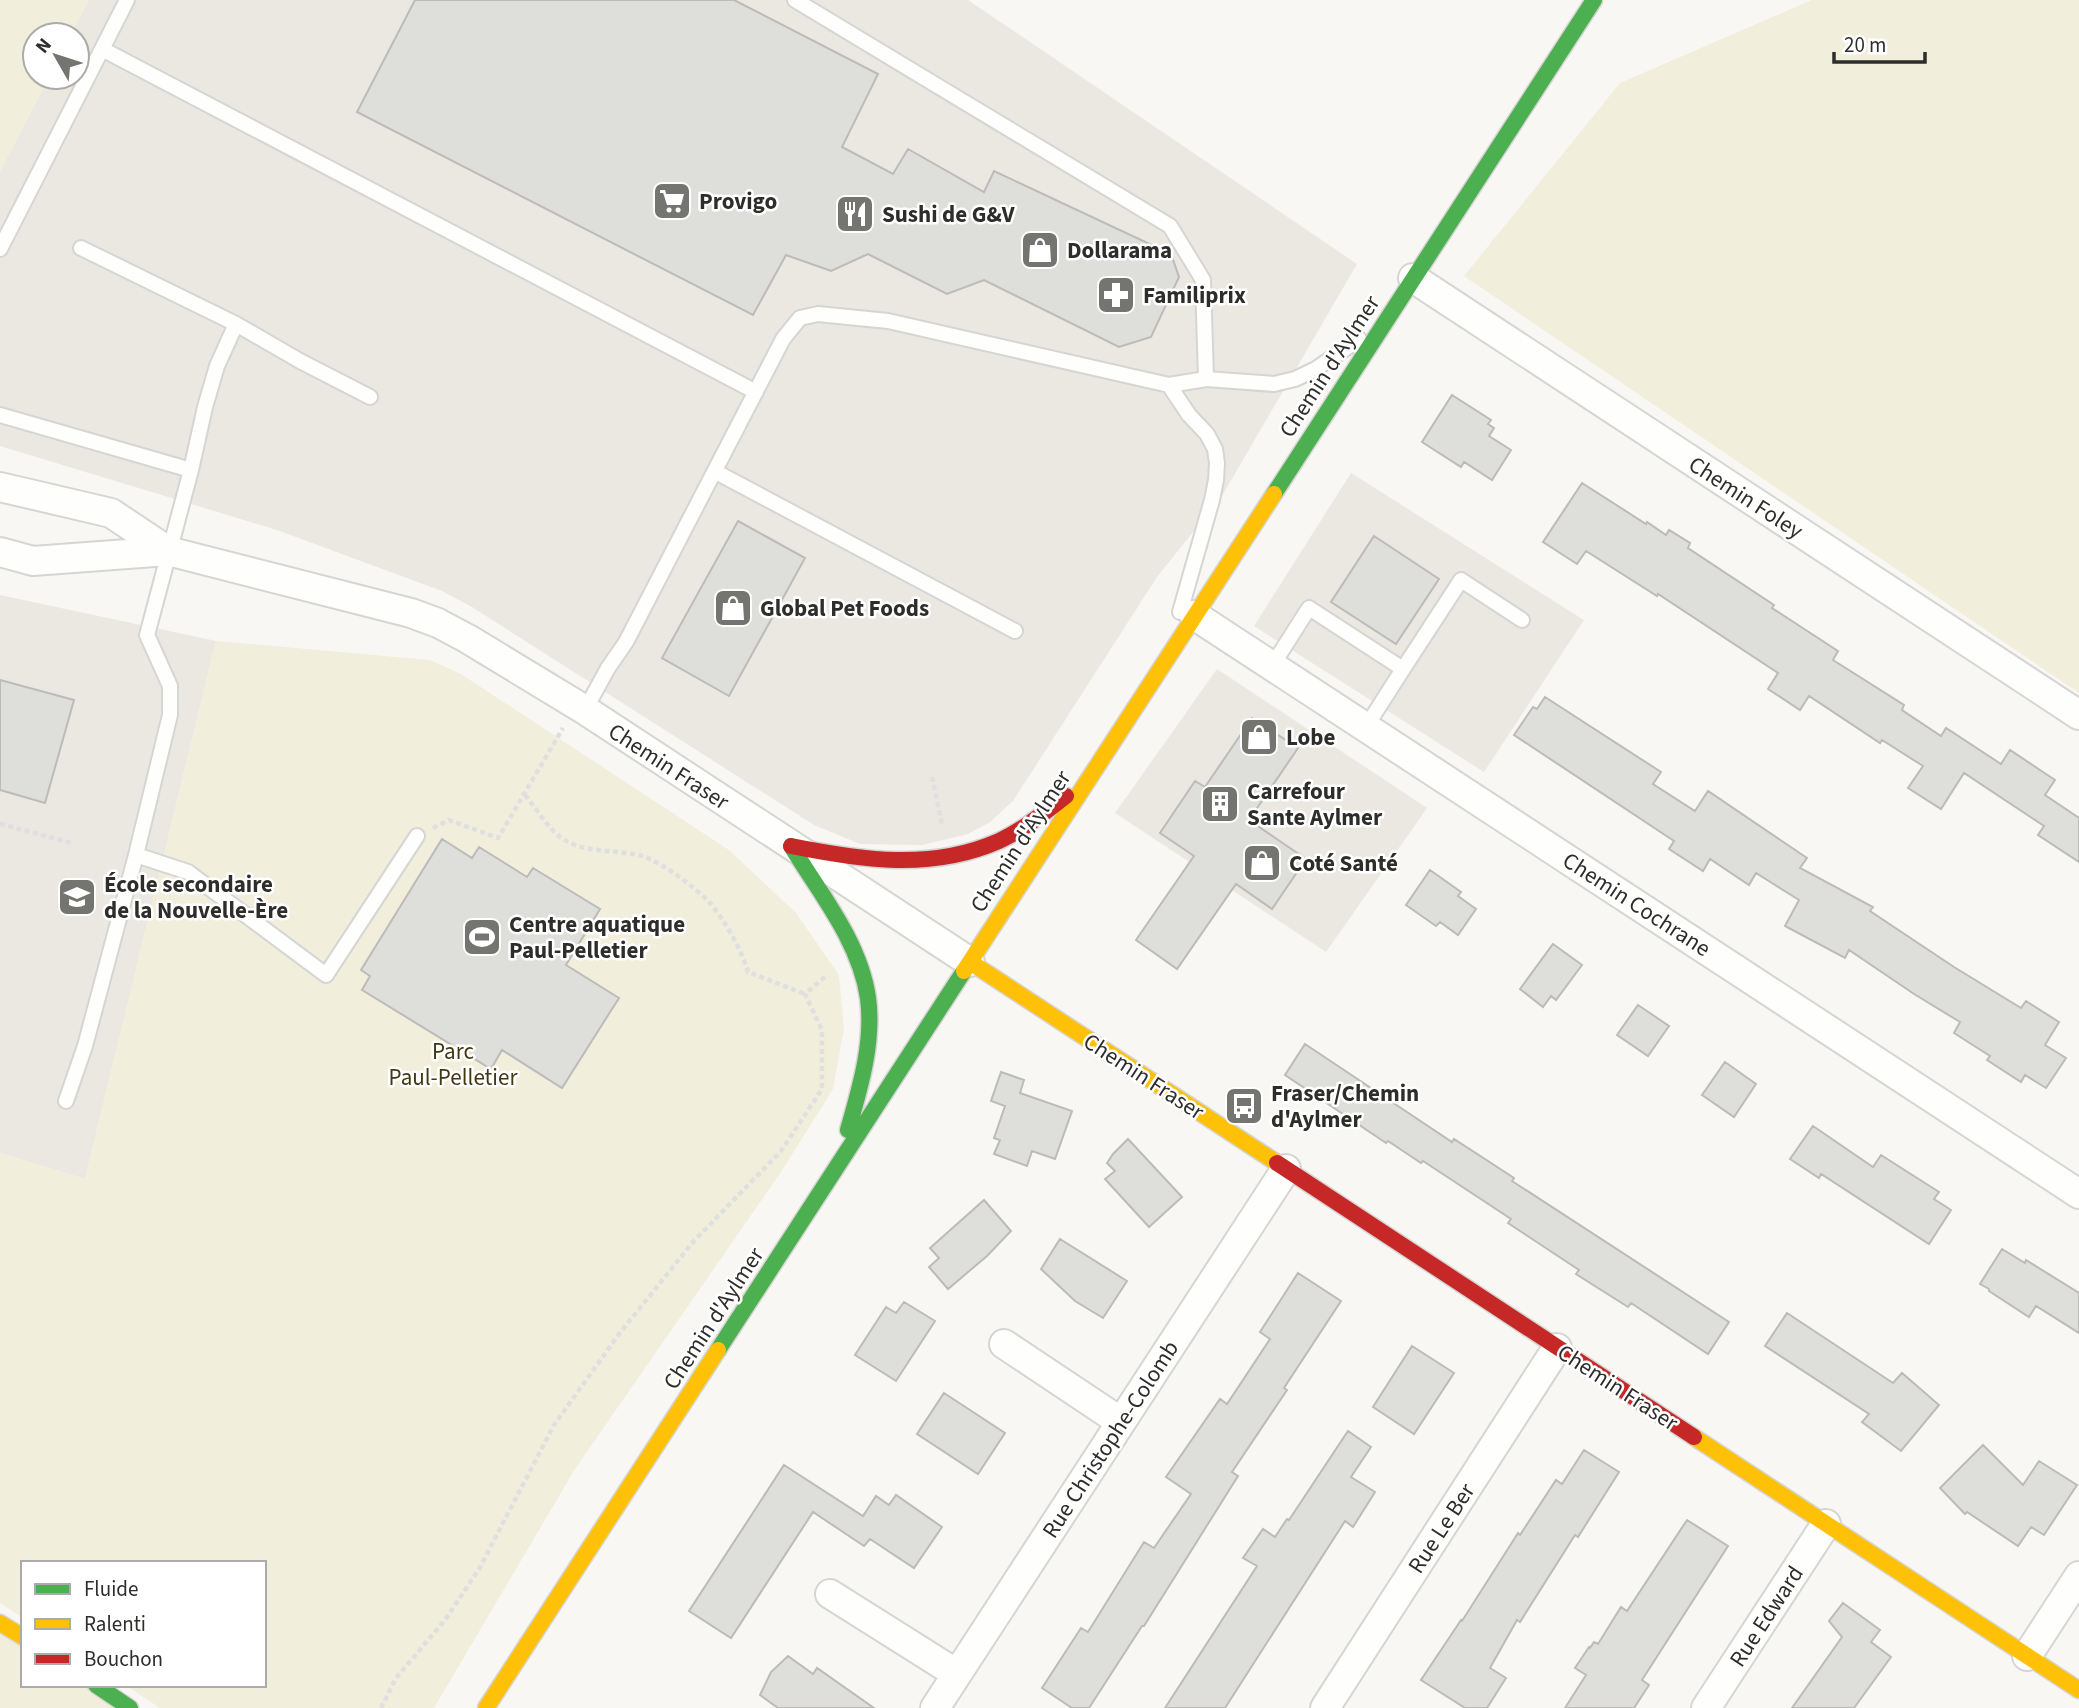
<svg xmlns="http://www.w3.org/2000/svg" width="2079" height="1708" font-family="'Source Sans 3',sans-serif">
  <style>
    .built { fill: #eae8e0 }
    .green { fill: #f2eedc }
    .building { fill: #dededb; stroke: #bcbbb9; stroke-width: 2 }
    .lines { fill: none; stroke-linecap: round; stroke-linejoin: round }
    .lane-casing { stroke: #d5d5d3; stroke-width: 18 }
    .street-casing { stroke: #d5d5d3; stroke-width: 32 }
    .fast-casing { stroke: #d5d5d3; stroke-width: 19 }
    .slow-casing { stroke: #d5d5d3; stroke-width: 19 }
    .jam-casing { stroke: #d5d5d3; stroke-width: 19 }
    .path { stroke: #dfdfdf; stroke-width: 4.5; stroke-dasharray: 5 3.5; stroke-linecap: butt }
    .lane { stroke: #fefefd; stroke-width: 14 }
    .street { stroke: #fefefd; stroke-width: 28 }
    .fast { stroke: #4caf50; stroke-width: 16 }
    .slow { stroke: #ffc107; stroke-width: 16 }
    .jam { stroke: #c62828; stroke-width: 16 }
    .labels { text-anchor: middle; stroke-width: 5; stroke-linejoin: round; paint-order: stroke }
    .poi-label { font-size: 23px; font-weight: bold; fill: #2d2d2b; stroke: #fff; text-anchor: start }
    .street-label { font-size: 23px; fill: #2d2d2b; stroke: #fff }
    .park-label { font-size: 23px; fill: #423912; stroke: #fff }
  </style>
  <rect width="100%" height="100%" fill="#f8f7f4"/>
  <!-- built -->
  <path class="built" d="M89,0H968L1357,264L1222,496L1157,577L1013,801L990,822L968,834L922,845L860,844L814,825L472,607L442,591L277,530L0,446V171L49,77H77V35H70Z
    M1351,473L1584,620L1484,772L1254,626Z
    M0,595L216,641L85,1179L0,1153Z
    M1217,669L1427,808L1326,952L1115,813Z"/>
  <!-- green -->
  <path class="green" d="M0,0H89L70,35H35V77H49L0,171Z
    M1812,0H2079V693L1464,276L1620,83Z
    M216,641L430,660L461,674L729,850L796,913L839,975L844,1029L833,1089L781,1172L575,1469L434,1708H160L125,1685H264V1563H23V1618L0,1603V1153L85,1179Z
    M0,1623L23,1637V1685H96L130,1708H0Z"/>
  <!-- building -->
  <path class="building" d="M415,0H734L878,74L842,147L893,174L908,149L984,192L994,171L1171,254L1179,277L1151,337L1119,347L984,280L947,294L868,254L831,271L786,255L753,315L357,112Z
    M1452,395L1491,420L1488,424L1494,428L1489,436L1511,450L1492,480L1464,462L1461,467L1422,442Z
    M1582,483L1646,524L1647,522L1666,535L1669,530L1690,543L1688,548L1774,605L1772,608L1838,651L1833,660L1904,705L1902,710L1941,736L1946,728L2001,764L2010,750L2055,780L2045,795L2079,818V862L2038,835L2044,826L1964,773L1941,809L1908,788L1923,766L1882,740L1880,743L1809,696L1800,710L1768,689L1778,673L1658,594L1657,596L1586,551L1577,564L1543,542Z
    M738,521L805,558L729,696L662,658Z
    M1374,536L1439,579L1396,644L1331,602Z
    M0,680L74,700L45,803L0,790Z
    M1545,697L1661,772L1653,784L1695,811L1708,791L1807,858L1800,868L1873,907L1870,911L1954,967L2021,1008L2026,1001L2059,1022L2045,1045L2066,1058L2046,1088L2025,1075L2021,1082L1987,1060L1990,1056L1954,1033L1960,1022L1914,994L1849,950L1845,958L1785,926L1799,900L1756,873L1749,885L1710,859L1703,871L1669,849L1674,841L1514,735L1533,707L1537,709Z
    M1252,718L1298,748L1249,820L1306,859L1272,909L1236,884L1177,969L1136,940L1194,856L1160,833L1195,781L1205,787Z
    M442,839L472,858L479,847L527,877L533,868L600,909L566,965L619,998L562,1088L502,1050L491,1069L362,990L370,976L361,970Z
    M1430,870L1461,892L1458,896L1476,909L1458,935L1440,922L1436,926L1406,905Z
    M1553,944L1582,965L1556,1000L1551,996L1543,1007L1520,989Z
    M1638,1005L1669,1026L1648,1056L1617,1035Z
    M1305,1044L1452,1142L1454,1139L1514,1178L1512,1181L1729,1322L1708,1354L1631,1303L1628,1307L1576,1274L1579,1270L1508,1223L1511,1219L1423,1161L1421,1163L1388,1141L1386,1143L1285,1075Z
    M1725,1062L1756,1084L1734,1117L1702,1095Z
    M1001,1072L1024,1080L1020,1093L1072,1111L1055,1159L1032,1151L1027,1166L994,1154L1000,1140L994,1138L1005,1106L991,1101Z
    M1813,1126L1873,1167L1881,1155L1939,1192L1934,1199L1951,1210L1929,1244L1821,1174L1819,1178L1790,1159Z
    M1128,1139L1182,1197L1149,1227L1105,1179L1115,1171L1107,1163L1113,1154Z
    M984,1200L1011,1231L987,1256L948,1289L929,1267L939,1258L930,1248Z
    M1060,1239L1127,1281L1103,1318L1075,1301L1041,1269Z
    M2002,1249L2025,1263L2026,1260L2079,1293V1333L2036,1306L2029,1317L1989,1291V1289L1980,1284Z
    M1298,1273L1341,1301L1284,1388L1287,1390L1232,1472L1238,1476L1144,1626H1142L1089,1708H1072L1042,1688L1081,1628L1088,1632L1144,1542L1154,1548L1191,1494L1166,1477L1220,1399L1227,1404L1270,1339L1260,1332Z
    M904,1302L935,1321L896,1381L855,1355L886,1307L896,1313Z
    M1787,1313L1893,1383L1902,1373L1939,1405L1901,1451L1862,1422L1869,1414L1765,1346Z
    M1412,1346L1454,1373L1414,1434L1373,1407Z
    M944,1393L1005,1433L978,1474L917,1434Z
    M1348,1431L1371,1447L1351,1477L1375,1492L1353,1527L1345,1521L1225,1708H1165L1257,1566L1243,1558L1263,1529L1275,1537L1287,1519L1289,1520Z
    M1983,1445L2023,1485L2039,1461L2077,1485L2044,1535L2031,1527L2018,1546L1967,1512L1965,1514L1940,1488Z
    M1584,1450L1619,1472L1578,1537L1575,1535L1520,1622L1517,1620L1490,1668L1506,1678L1487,1708H1465L1421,1680L1461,1620L1462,1621L1518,1533L1520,1535L1556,1480L1562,1484Z
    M784,1465L863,1516L876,1496L889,1505L896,1495L942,1527L914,1568L870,1539L864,1546L813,1512L731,1638L689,1611Z
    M1687,1520L1728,1546L1642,1680L1649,1685L1634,1708H1565L1586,1675L1575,1668L1589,1647L1590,1648L1594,1642L1598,1644L1621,1607L1627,1611Z
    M1843,1603L1880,1630L1871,1642L1891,1657L1854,1708H1792L1842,1637L1829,1621Z
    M788,1656L813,1674L817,1668L874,1708H778L760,1695L771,1672Z"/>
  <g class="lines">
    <defs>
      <path id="lane" d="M795,0L1170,226L1203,280L1206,379
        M102,49L756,392
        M81,248L236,324L300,361L370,397
        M0,249L127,0
        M1169,385L1189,415L1207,434L1215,449L1217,463L1216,480L1212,500L1180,612
        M0,415L191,470
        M716,472L1015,631
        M1272,666L1309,608L1403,669L1461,580L1522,620
        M585,710L608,668L626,642L783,339L800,318L818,314L888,321L1169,385L1206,379L1274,384L1295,379L1316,369L1359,339
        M1366,727L1403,669
        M136,855L188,872L326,975L417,836
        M66,1101L85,1046L136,855L170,715V686L147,635L191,470L205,407L217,366L236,324"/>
      <path id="street" d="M1413,278L2079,715
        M0,487L111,513L168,551
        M0,552L33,561L168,551L411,613L438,623L468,639L585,710L970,962
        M1194,615L2079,1194
        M1004,1344L1121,1422
        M830,1594L957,1674
        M2027,1656L2079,1576
        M935,1708L1286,1169
        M1325,1708L1557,1348
        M1706,1708L1826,1524"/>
      <path id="fast" d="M1274,494L1594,0
        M791,846C820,893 860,942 868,998C874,1042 860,1088 848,1130
        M718,1350L964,971
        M96,1685L130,1708"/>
      <path id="slow" d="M970,962L1277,1163
        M964,971L1274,494
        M1694,1437L2079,1690
        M0,1623L23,1637
        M486,1708L718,1350"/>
      <path id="jam" d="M791,846C861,860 931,871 999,841C1023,830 1045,812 1066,796
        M1277,1163L1694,1437"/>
    </defs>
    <!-- lane casing -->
    <use href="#lane" class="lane-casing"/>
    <!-- street casing -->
    <use href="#street" class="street-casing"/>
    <!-- fast casing -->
    <use href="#fast" class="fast-casing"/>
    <!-- slow casing -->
    <use href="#slow" class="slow-casing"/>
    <!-- jam casing -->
    <use href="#jam" class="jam-casing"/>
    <!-- path -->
    <path class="path" d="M932,777L942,824
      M525,795C537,809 548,829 563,839C586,854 617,849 642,856C660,861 696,888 709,902C725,920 741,949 748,972L805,994
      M0,824L72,843
      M433,828L449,820L498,838L563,728
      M381,1708L396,1678L445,1620L479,1569L554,1425L619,1334L693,1242L781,1151L822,1089V1030L805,994L827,975"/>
    <!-- lane -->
    <use href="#lane" class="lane"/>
    <!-- street -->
    <use href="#street" class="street"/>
    <!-- fast -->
    <use href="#fast" class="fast"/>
    <!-- slow -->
    <use href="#slow" class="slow"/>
    <!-- jam -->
    <use href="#jam" class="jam"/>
  </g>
  <!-- icons -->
  <defs>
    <symbol id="supermarket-square" viewBox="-11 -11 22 22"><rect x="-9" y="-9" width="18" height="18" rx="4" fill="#747471" stroke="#fff"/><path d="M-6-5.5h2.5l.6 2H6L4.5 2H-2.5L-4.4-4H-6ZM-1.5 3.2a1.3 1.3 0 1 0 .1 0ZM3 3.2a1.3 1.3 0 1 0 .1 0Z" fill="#fff"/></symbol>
    <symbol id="restaurant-square" viewBox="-11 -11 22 22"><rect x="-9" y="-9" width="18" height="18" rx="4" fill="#747471" stroke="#fff"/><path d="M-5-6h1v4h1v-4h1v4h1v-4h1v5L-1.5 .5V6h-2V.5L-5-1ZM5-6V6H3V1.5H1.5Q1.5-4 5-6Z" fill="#fff"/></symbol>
    <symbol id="shop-square" viewBox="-11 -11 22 22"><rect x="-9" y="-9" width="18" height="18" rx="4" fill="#747471" stroke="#fff"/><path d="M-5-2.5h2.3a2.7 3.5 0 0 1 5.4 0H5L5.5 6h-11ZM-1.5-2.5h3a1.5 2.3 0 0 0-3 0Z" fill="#fff"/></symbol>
    <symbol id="pharmacy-square" viewBox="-11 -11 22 22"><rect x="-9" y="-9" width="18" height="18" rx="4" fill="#747471" stroke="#fff"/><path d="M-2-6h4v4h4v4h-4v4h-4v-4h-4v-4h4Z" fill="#fff"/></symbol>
    <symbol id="building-square" viewBox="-11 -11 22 22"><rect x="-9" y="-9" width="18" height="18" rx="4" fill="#747471" stroke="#fff"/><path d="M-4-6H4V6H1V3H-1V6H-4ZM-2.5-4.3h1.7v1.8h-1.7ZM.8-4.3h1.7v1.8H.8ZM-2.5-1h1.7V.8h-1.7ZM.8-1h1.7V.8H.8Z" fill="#fff"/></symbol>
    <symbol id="school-square" viewBox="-11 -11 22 22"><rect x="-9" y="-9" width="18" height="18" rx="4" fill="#747471" stroke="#fff"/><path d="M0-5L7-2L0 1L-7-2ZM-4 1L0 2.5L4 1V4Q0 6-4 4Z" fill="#fff"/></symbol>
    <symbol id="stadium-square" viewBox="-11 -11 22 22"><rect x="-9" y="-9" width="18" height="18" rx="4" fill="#747471" stroke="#fff"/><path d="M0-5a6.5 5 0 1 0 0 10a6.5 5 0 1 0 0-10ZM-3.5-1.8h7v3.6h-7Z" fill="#fff"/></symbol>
    <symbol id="bus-square" viewBox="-11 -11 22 22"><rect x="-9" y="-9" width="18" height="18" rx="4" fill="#747471" stroke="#fff"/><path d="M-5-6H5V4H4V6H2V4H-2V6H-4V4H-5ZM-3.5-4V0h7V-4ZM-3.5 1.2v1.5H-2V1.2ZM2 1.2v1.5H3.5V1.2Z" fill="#fff"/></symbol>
  </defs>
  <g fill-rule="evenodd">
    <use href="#supermarket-square" x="650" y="179" width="44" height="44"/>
    <use href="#restaurant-square" x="833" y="192" width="44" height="44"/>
    <use href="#shop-square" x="1018" y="228" width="44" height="44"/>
    <use href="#pharmacy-square" x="1094" y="273" width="44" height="44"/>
    <use href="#shop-square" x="711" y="586" width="44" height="44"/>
    <use href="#shop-square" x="1237" y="715" width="44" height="44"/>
    <use href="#building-square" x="1198" y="782" width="44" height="44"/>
    <use href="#shop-square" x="1240" y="841" width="44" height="44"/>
    <use href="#school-square" x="55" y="875" width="44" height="44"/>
    <use href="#stadium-square" x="460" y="915" width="44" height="44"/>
    <use href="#bus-square" x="1222" y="1084" width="44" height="44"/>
  </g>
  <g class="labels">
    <!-- poi labels -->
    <g class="poi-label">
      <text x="699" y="209">Provigo</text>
      <text x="882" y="222">Sushi de G&amp;V</text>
      <text x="1067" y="258">Dollarama</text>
      <text x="1143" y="303">Familiprix</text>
      <text x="760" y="616">Global Pet Foods</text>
      <text x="1286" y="745">Lobe</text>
      <text x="1247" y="799">Carrefour<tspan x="1247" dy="26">Sante Aylmer</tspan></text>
      <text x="1289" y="871">Coté Santé</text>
      <text x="104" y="892">École secondaire<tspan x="104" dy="26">de la Nouvelle-Ère</tspan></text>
      <text x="509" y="932">Centre aquatique<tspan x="509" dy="26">Paul-Pelletier</tspan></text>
      <text x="1271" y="1101">Fraser/Chemin<tspan x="1271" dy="26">d'Aylmer</tspan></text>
    </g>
    <!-- street labels -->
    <g class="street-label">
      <text transform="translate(1329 366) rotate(-57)" y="8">Chemin d'Aylmer</text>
      <text transform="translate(1746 497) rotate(33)" y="8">Chemin Foley</text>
      <text transform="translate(669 766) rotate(33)" y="8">Chemin Fraser</text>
      <text transform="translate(1020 841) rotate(-57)" y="8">Chemin d'Aylmer</text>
      <text transform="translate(1637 904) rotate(33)" y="8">Chemin Cochrane</text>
      <text transform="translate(1144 1076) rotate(33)" y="8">Chemin Fraser</text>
      <text transform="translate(713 1318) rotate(-57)" y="8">Chemin d'Aylmer</text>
      <text transform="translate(1618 1387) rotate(33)" y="8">Chemin Fraser</text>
      <text transform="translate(1110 1439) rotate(-57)" y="8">Rue Christophe-Colomb</text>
      <text transform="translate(1441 1528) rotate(-57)" y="8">Rue Le Ber</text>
      <text transform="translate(1766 1616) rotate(-57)" y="8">Rue Edward</text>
    </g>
    <!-- park labels -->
    <g class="park-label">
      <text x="453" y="1059">Parc<tspan x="453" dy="26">Paul-Pelletier</tspan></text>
    </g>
  </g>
  <!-- legend -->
  <rect x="21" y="1561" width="245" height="126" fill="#ffffff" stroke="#ababaa" stroke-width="2"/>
  <rect x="35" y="1584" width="35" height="10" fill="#4caf50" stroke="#ababaa" stroke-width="2"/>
  <text x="84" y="1596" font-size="21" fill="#2d2d2b">Fluide</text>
  <rect x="35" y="1619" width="35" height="10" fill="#ffc107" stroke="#ababaa" stroke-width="2"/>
  <text x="84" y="1631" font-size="21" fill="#2d2d2b">Ralenti</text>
  <rect x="35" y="1654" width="35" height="10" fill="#c62828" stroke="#ababaa" stroke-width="2"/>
  <text x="84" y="1666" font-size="21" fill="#2d2d2b">Bouchon</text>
  <!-- north arrow -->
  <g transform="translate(56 56) rotate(309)"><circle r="33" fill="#ffffff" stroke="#ababaa" stroke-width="2"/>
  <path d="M0-5L12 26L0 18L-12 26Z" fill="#747471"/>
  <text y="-10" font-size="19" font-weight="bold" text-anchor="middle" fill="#2d2d2b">N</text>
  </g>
  <!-- scale -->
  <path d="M1834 52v10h91v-10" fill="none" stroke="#2d2d2b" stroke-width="3.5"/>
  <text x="1844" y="52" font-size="21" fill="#2d2d2b" stroke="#ffffff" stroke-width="5" paint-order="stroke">20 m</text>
</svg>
